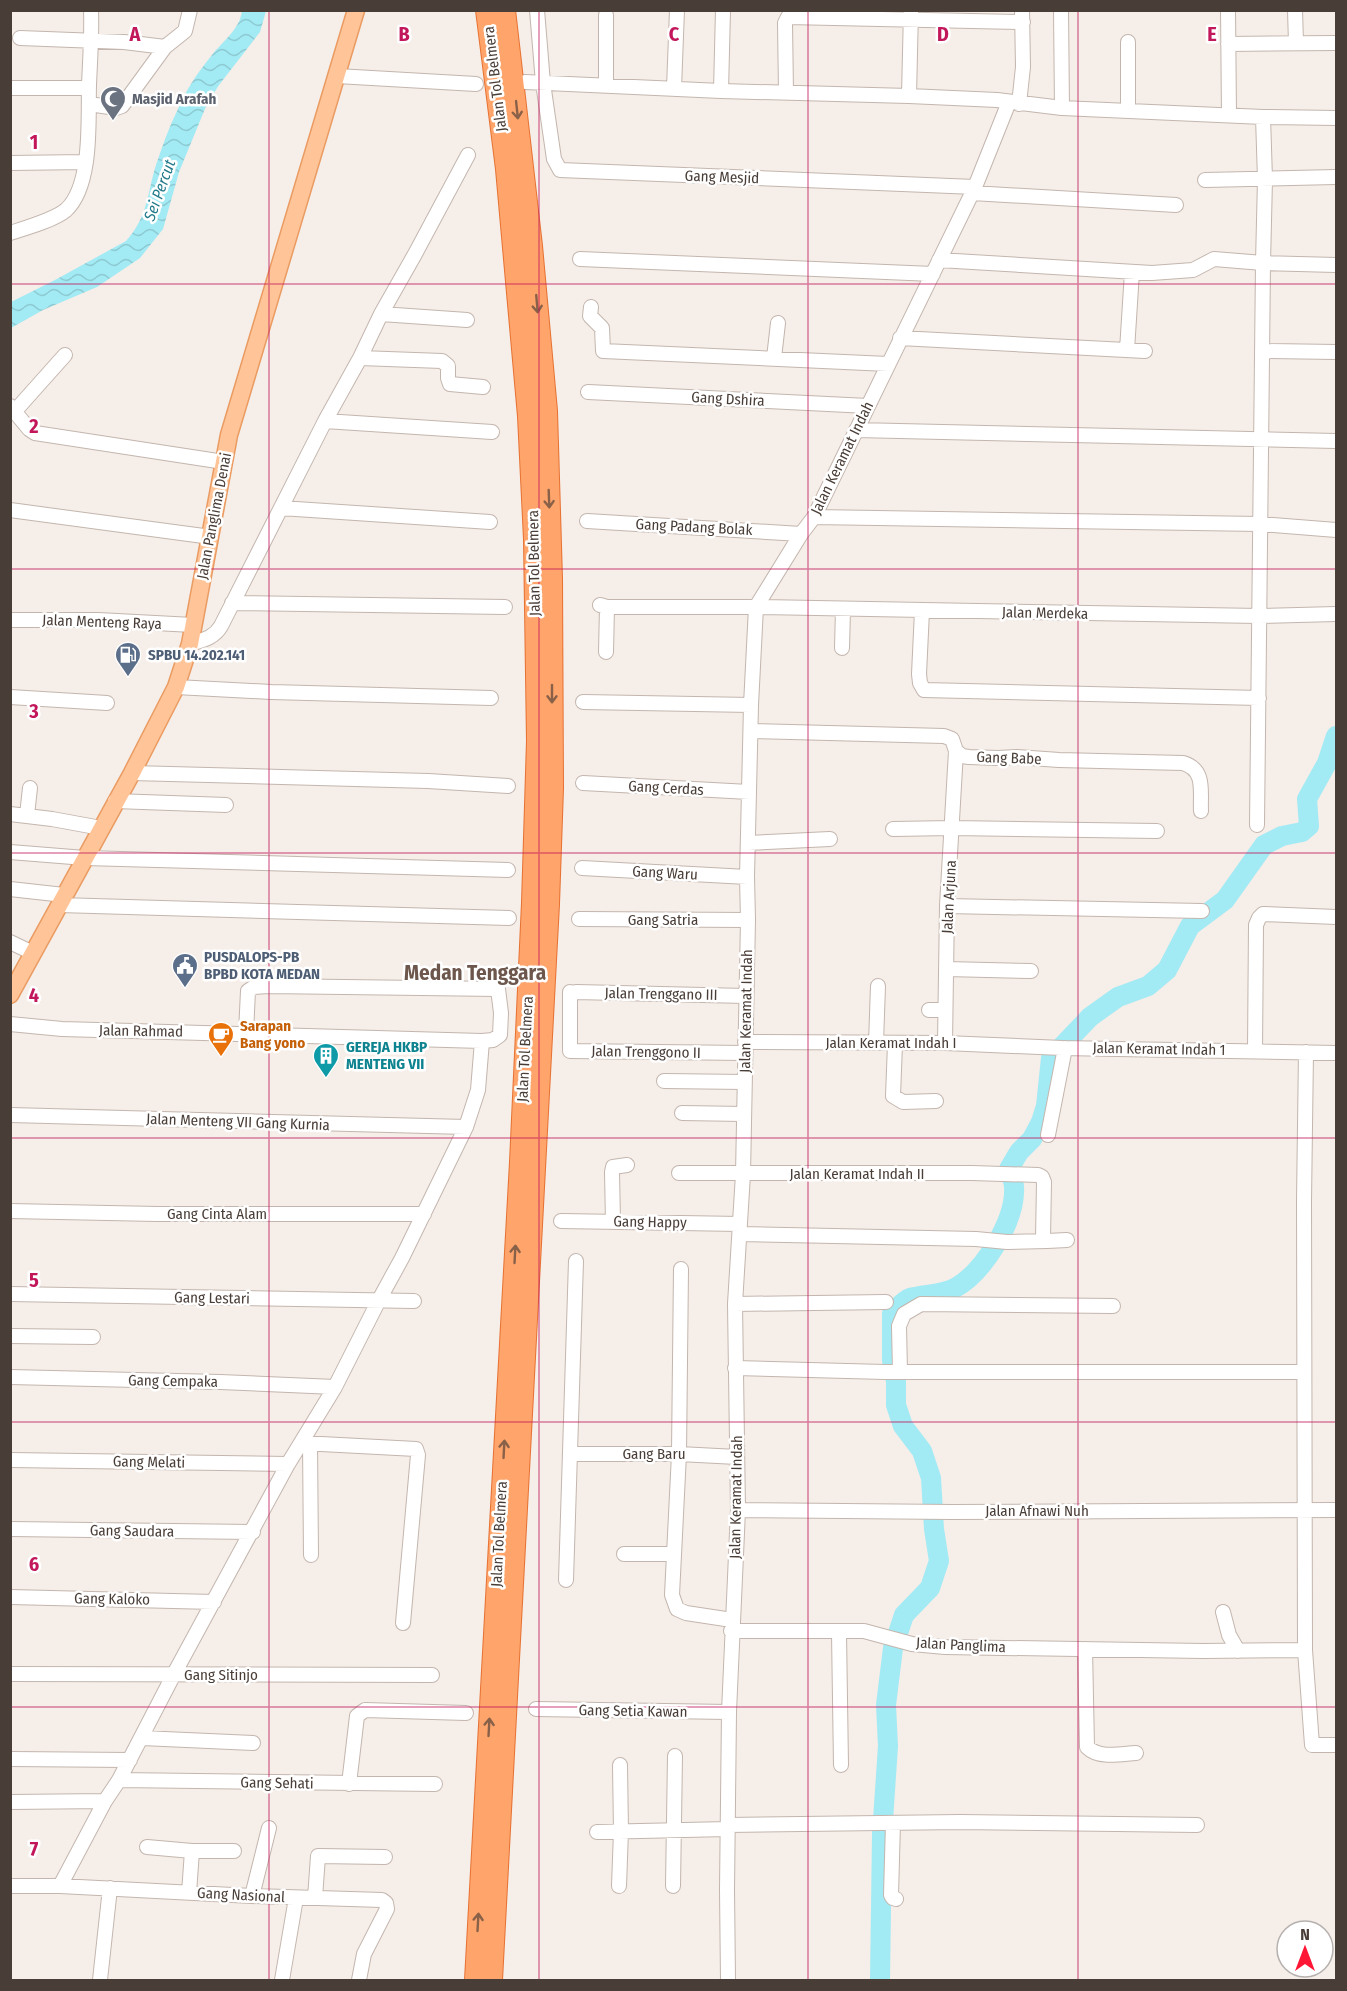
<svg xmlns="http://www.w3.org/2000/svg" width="1347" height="1991" font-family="'Fira Sans Condensed',sans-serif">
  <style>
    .water { fill: url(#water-waves) }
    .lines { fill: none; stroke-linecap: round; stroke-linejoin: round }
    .river { stroke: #a2eaf4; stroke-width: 20 }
    .minor-casing { stroke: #c4b6ae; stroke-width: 16 }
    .major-casing { stroke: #ea9b62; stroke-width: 19 }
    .highway-casing { stroke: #e67132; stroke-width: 22 }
    .minor { stroke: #fff; stroke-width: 14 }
    .major { stroke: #ffc598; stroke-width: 16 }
    .highway { stroke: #ffa46a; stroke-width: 20 }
    .oneway { stroke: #896149 }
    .grid { fill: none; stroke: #c2185b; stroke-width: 1.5; stroke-opacity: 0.55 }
    .labels { text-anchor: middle; stroke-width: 5; stroke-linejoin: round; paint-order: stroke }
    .street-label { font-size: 15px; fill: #493d37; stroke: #fff }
    .worship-label { font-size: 15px; font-weight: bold; fill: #5b616d; stroke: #fff; text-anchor: start }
    .service-label { font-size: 15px; font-weight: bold; fill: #4e5e75; stroke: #fff; text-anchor: start }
    .food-label { font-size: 15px; font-weight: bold; fill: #c56008; stroke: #fff; text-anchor: start }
    .culture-label { font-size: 15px; font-weight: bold; fill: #0d838f; stroke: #fff; text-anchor: start }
    .water-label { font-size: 16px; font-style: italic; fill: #227a89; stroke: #fff }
    .district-label { font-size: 21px; font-weight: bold; fill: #6d574d; stroke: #fff }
    .grid-label { font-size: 20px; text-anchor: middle; font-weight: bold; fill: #c2185b; stroke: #fff; stroke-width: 5; stroke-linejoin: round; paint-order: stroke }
  </style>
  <defs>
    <pattern id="water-waves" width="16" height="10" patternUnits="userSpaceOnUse" patternTransform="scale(1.5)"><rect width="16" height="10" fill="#a2eaf4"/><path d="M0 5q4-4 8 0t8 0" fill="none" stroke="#8dcad2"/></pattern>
  </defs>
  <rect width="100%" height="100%" fill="#f5eee9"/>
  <!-- water -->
  <path class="water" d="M242,11H266L260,32L219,85L207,104L179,172L163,229L140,258L97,287L43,310L11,328V302L55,280L126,241C148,217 147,194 156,165C162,147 169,127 178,109C186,90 198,72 212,55C222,42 240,29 242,11Z"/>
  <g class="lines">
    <!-- river -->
    <path class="river" d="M880,1980L882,1835L888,1746L886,1705L893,1648L904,1615L930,1588L939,1561L934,1529L931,1478L922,1451L903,1426L896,1405V1382L892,1360V1313C897,1308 904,1300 910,1298C925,1294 941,1295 955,1288C984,1272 1016,1220 1014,1187C1014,1181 1010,1174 1009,1169L1019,1152L1032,1139L1041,1122L1046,1106L1051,1058L1090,1017L1118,997L1148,986L1167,970L1190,926L1225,900L1264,845L1282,836L1302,832L1309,826L1307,799L1327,763L1336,736"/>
    <defs>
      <path id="minor" d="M537,10L543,83L554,159L560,170L975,187
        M1061,10L1062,108
        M1228,10L1229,115
        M1295,10L1296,43
        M20,38L124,42L165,47
        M1228,44L1336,43
        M337,76L476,84
        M525,82L721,91L909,96L997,100L1062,108L1263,117L1336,118
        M606,85V15
        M10,88H89
        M674,88L677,10
        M721,91L723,10
        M786,92L785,23L788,17L1023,22
        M909,96L911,10
        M89,104L116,108L122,106L165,47L185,31L190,10
        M1019,104L1023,67L1022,10
        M1128,110V42
        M10,163L86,162
        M1205,180L1336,177
        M972,193L1176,205
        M10,233C26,228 54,220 66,210C93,185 88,118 89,85C90,60 92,35 91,10
        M580,259L933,274
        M939,260L1152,273L1193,270L1214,259L1263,263L1265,179L1263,117
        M591,307L590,316L602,328L603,351L888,364
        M381,314L467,320
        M900,338L1145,351
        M1127,350L1132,272
        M1262,351L1336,352
        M360,358L442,361L448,366V378L450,384L483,387
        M774,358L778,323
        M588,392L868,406
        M10,406L29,429L35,433L224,462
        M15,411L65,355
        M325,421L492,432
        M856,430L1336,441
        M281,508L490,522
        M10,510L211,537
        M814,517L1260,524L1336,530
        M587,521L801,534
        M232,603L505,607
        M600,605L607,607H756L1259,616L1336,614
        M922,611L919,674L920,683L924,690L1259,698
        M10,620H98L193,625
        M190,644C203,640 214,638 221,626L325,421L360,358L381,314L415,254L468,155
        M842,648L843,609
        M606,652L607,607
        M176,687L271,692L491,698
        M10,697L107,703
        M583,702L751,705
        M751,731L944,736L952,739L956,751L962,756L969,757L998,758L1017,757L1059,760L1183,763C1206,770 1200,791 1201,811
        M132,773L428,781L508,786
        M583,783L749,792
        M115,801L226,805
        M10,814L52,819L101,828
        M27,815L30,788
        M1257,825L1263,263L1336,265
        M893,829L952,828L1157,831
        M748,843L830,839
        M10,852L85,858L508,870
        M582,868L747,877
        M10,889L64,895
        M59,905L509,918
        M947,906L1202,911
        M579,919L748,920
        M10,942L33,953
        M946,969L1031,971
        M570,992V1051L745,1053
        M576,992L746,996
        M929,1010H945
        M10,1024L62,1029L482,1041L493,1040L500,1035L501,1013L498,989L267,986L254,987L248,991L246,1033
        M745,1042L945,1043L1062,1048L1336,1053
        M876,1043L878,986
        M945,1043L947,906L956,751
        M895,1044L893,1096L903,1102L936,1101
        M1255,1051L1256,925L1259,918L1263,914L1336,917
        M1306,1052L1304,1201L1305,1650L1312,1745H1336
        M664,1081L744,1082
        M682,1113L744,1114
        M10,1115L466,1127
        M1048,1135L1065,1048
        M679,1173H972L1038,1175L1042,1177L1044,1182L1043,1238L1047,1241L1067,1240
        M10,1211L157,1214H424
        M561,1221L740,1224
        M613,1222L612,1172L613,1167L627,1165
        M740,1234L976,1239L1007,1242L1047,1241
        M681,1269L679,1454L672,1595L677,1609L686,1613L732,1620
        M10,1294L414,1301
        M735,1304L886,1302
        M10,1336L93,1337
        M735,1368L885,1372H1304
        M900,1372L899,1326L904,1314L921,1304L1113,1306
        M10,1377L220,1382L335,1387
        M302,1443L416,1449L418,1455L403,1623
        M310,1443L311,1555
        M571,1454H679L737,1457
        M10,1460L288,1464
        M738,1510L952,1512L1336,1510
        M10,1529L253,1532
        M624,1554H674
        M566,1580L576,1261
        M10,1597L214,1602
        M1223,1612L1229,1635L1238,1651
        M731,1631H864L912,1644L945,1647L1203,1651L1305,1650
        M839,1633L841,1765
        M1085,1649L1087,1747C1099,1759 1120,1754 1136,1753
        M10,1674L432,1675
        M536,1709L729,1712
        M142,1738L253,1743
        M10,1759L130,1760
        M119,1780L435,1784
        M349,1784L357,1716L365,1710L466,1713
        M10,1802L105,1801
        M893,1823L891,1895L893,1898L896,1899
        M728,1825L960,1822L1197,1825
        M597,1832L728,1829
        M147,1847L192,1851L189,1893
        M192,1851H234
        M10,1886H60L252,1896L382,1900L386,1903L387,1909L364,1954L359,1980
        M60,1886L105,1801L119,1780L174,1674L288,1464L335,1387L379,1300L402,1258L466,1127L478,1090L482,1041
        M619,1886L621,1831L620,1765
        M673,1886L675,1756
        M252,1896L269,1828
        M315,1898L318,1856L385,1857
        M100,1980L110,1888
        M282,1980L296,1898
        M728,1980L727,1890L729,1712L738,1510L735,1304L743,1174L748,920L747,877L751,705L756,607L801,534L814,517L975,187L1009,102"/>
      <path id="major" d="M10,995L132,773L176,687L190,644L229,435L356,10"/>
      <path id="highway" d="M475,1980L520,1162L532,903L537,741L534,539L528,416L506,169L486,10
        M492,1980L549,904L553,788L552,579L547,411L532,246L505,10"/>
    </defs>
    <!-- minor casing -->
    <use href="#minor" class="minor-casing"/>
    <!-- major casing -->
    <use href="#major" class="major-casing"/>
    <!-- highway casing -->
    <use href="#highway" class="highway-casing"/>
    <!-- minor -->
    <use href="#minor" class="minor"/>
    <!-- major -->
    <use href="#major" class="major"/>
    <!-- highway -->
    <use href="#highway" class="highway"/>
  </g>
  <!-- one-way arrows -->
  <defs><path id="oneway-shaft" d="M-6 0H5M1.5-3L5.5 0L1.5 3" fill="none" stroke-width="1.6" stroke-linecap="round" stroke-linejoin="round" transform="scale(1.5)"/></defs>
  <g class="oneway">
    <use href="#oneway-shaft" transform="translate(517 110) rotate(84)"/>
    <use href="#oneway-shaft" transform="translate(537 304) rotate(85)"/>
    <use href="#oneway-shaft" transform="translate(549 499) rotate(88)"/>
    <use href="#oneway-shaft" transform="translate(552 694) rotate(90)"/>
    <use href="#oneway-shaft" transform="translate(515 1254) rotate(-87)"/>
    <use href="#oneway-shaft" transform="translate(504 1449) rotate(-87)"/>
    <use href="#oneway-shaft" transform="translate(489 1727) rotate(-87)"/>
    <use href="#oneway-shaft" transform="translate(478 1922) rotate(-87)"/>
  </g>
  <!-- grid -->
  <path class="grid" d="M269,10V1980M539,10V1980M808,10V1980M1078,10V1980M10,284H1336M10,569H1336M10,853H1336M10,1138H1336M10,1422H1336M10,1707H1336"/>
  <!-- icons -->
  <defs>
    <symbol id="mosque-pin" viewBox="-11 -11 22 30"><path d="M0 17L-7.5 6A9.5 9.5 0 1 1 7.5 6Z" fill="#6b7280" stroke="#fff"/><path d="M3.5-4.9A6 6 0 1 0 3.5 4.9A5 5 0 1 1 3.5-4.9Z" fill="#fff"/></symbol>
    <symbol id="fuel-pin" viewBox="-11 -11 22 30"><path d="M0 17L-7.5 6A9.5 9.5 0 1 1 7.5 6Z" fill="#5c6f8a" stroke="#fff"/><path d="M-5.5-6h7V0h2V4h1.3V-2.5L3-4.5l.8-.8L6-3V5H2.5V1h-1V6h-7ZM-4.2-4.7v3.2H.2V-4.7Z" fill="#fff"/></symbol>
    <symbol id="civic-pin" viewBox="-11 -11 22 30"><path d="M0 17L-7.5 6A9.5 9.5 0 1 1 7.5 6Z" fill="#5c6f8a" stroke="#fff"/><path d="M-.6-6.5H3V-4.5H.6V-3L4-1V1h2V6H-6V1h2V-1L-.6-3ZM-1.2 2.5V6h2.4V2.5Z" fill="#fff"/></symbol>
    <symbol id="cafe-pin" viewBox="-11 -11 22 30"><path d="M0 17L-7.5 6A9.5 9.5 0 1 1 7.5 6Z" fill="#e8710a" stroke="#fff"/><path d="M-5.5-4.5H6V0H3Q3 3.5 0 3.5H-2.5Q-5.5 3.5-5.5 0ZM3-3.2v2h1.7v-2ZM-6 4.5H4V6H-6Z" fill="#fff"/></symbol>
    <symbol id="building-pin" viewBox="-11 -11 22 30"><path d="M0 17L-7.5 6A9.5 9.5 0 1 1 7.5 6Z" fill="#0f9aa8" stroke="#fff"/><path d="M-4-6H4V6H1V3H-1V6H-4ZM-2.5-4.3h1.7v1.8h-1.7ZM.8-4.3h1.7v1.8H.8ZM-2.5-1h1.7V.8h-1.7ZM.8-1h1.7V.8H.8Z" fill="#fff"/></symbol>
  </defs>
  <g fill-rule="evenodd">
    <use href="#mosque-pin" x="98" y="84" width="30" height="40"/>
    <use href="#fuel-pin" x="113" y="640" width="30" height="40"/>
    <use href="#civic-pin" x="170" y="951" width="30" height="40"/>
    <use href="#cafe-pin" x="206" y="1020" width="30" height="40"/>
    <use href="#building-pin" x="311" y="1041" width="30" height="40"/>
  </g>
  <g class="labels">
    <!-- street labels -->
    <g class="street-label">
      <text transform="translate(495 79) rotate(-97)" y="5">Jalan Tol Belmera</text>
      <text transform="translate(722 177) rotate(2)" y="5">Gang Mesjid</text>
      <text transform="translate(728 399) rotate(3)" y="5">Gang Dshira</text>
      <text transform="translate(842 458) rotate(-64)" y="5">Jalan Keramat Indah</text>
      <text transform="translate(214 516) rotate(-79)" y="5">Jalan Panglima Denai</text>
      <text transform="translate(694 527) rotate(3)" y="5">Gang Padang Bolak</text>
      <text transform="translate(534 563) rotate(-91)" y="5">Jalan Tol Belmera</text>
      <text transform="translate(1045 613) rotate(1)" y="5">Jalan Merdeka</text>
      <text transform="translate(102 622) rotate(2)" y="5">Jalan Menteng Raya</text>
      <text transform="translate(1009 758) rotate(2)" y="5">Gang Babe</text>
      <text transform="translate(666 788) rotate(3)" y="5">Gang Cerdas</text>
      <text transform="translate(665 873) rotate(3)" y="5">Gang Waru</text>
      <text transform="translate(949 897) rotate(-87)" y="5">Jalan Arjuna</text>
      <text x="663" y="925">Gang Satria</text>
      <text transform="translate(661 994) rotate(1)" y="5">Jalan Trenggano III</text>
      <text transform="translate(746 1011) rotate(-89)" y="5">Jalan Keramat Indah</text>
      <text transform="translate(141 1031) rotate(1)" y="5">Jalan Rahmad</text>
      <text x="891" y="1048">Jalan Keramat Indah I</text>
      <text transform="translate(525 1049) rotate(-87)" y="5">Jalan Tol Belmera</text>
      <text transform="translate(1159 1049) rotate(1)" y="5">Jalan Keramat Indah 1</text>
      <text transform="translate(646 1052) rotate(1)" y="5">Jalan Trenggono II</text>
      <text transform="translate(238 1122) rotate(2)" y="5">Jalan Menteng VII Gang Kurnia</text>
      <text x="857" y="1179">Jalan Keramat Indah II</text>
      <text x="217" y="1219">Gang Cinta Alam</text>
      <text transform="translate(650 1222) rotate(1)" y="5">Gang Happy</text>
      <text transform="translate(212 1298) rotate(1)" y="5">Gang Lestari</text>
      <text transform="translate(173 1381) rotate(1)" y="5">Gang Cempaka</text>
      <text x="654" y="1459">Gang Baru</text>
      <text transform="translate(149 1462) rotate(1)" y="5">Gang Melati</text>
      <text transform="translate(736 1497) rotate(-89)" y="5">Jalan Keramat Indah</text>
      <text x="1037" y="1516">Jalan Afnawi Nuh</text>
      <text transform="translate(132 1531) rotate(1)" y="5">Gang Saudara</text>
      <text transform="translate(499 1534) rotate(-87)" y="5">Jalan Tol Belmera</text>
      <text transform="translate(112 1599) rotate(1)" y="5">Gang Kaloko</text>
      <text transform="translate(961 1645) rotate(3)" y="5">Jalan Panglima</text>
      <text x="221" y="1680">Gang Sitinjo</text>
      <text transform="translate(633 1711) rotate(1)" y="5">Gang Setia Kawan</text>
      <text transform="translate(277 1783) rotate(1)" y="5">Gang Sehati</text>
      <text transform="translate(241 1895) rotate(3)" y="5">Gang Nasional</text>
    </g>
    <!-- worship labels -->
    <g class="worship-label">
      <text x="132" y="104">Masjid Arafah</text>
    </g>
    <!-- service labels -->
    <g class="service-label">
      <text x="148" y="660">SPBU 14.202.141</text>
      <text x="204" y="962">PUSDALOPS-PB<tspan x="204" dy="17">BPBD KOTA MEDAN</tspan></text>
    </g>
    <!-- food labels -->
    <g class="food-label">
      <text x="240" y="1031">Sarapan<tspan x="240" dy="17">Bang yono</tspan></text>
    </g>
    <!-- culture labels -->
    <g class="culture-label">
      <text x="346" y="1052">GEREJA HKBP<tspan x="346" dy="17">MENTENG VII</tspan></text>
    </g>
    <!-- water labels -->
    <g class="water-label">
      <text transform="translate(159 190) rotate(-70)" y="6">Sei Percut</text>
    </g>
    <!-- district labels -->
    <g class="district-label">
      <text x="475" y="980">Medan Tenggara</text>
    </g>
  </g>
  <g class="grid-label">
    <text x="135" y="41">A</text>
    <text x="404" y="41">B</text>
    <text x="674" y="41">C</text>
    <text x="943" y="41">D</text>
    <text x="1212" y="41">E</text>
    <text x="34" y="149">1</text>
    <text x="34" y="433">2</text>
    <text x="34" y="718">3</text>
    <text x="34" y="1002">4</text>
    <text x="34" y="1287">5</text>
    <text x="34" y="1571">6</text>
    <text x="34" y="1856">7</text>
  </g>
  <!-- border -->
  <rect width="1347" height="1991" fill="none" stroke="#493d37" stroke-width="24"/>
  <!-- north arrow -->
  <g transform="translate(1305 1949)"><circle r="28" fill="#ffffff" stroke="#b6b1af" stroke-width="1.5"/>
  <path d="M0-4.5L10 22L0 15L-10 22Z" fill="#ff1634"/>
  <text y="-9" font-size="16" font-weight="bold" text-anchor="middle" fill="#493d37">N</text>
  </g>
</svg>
